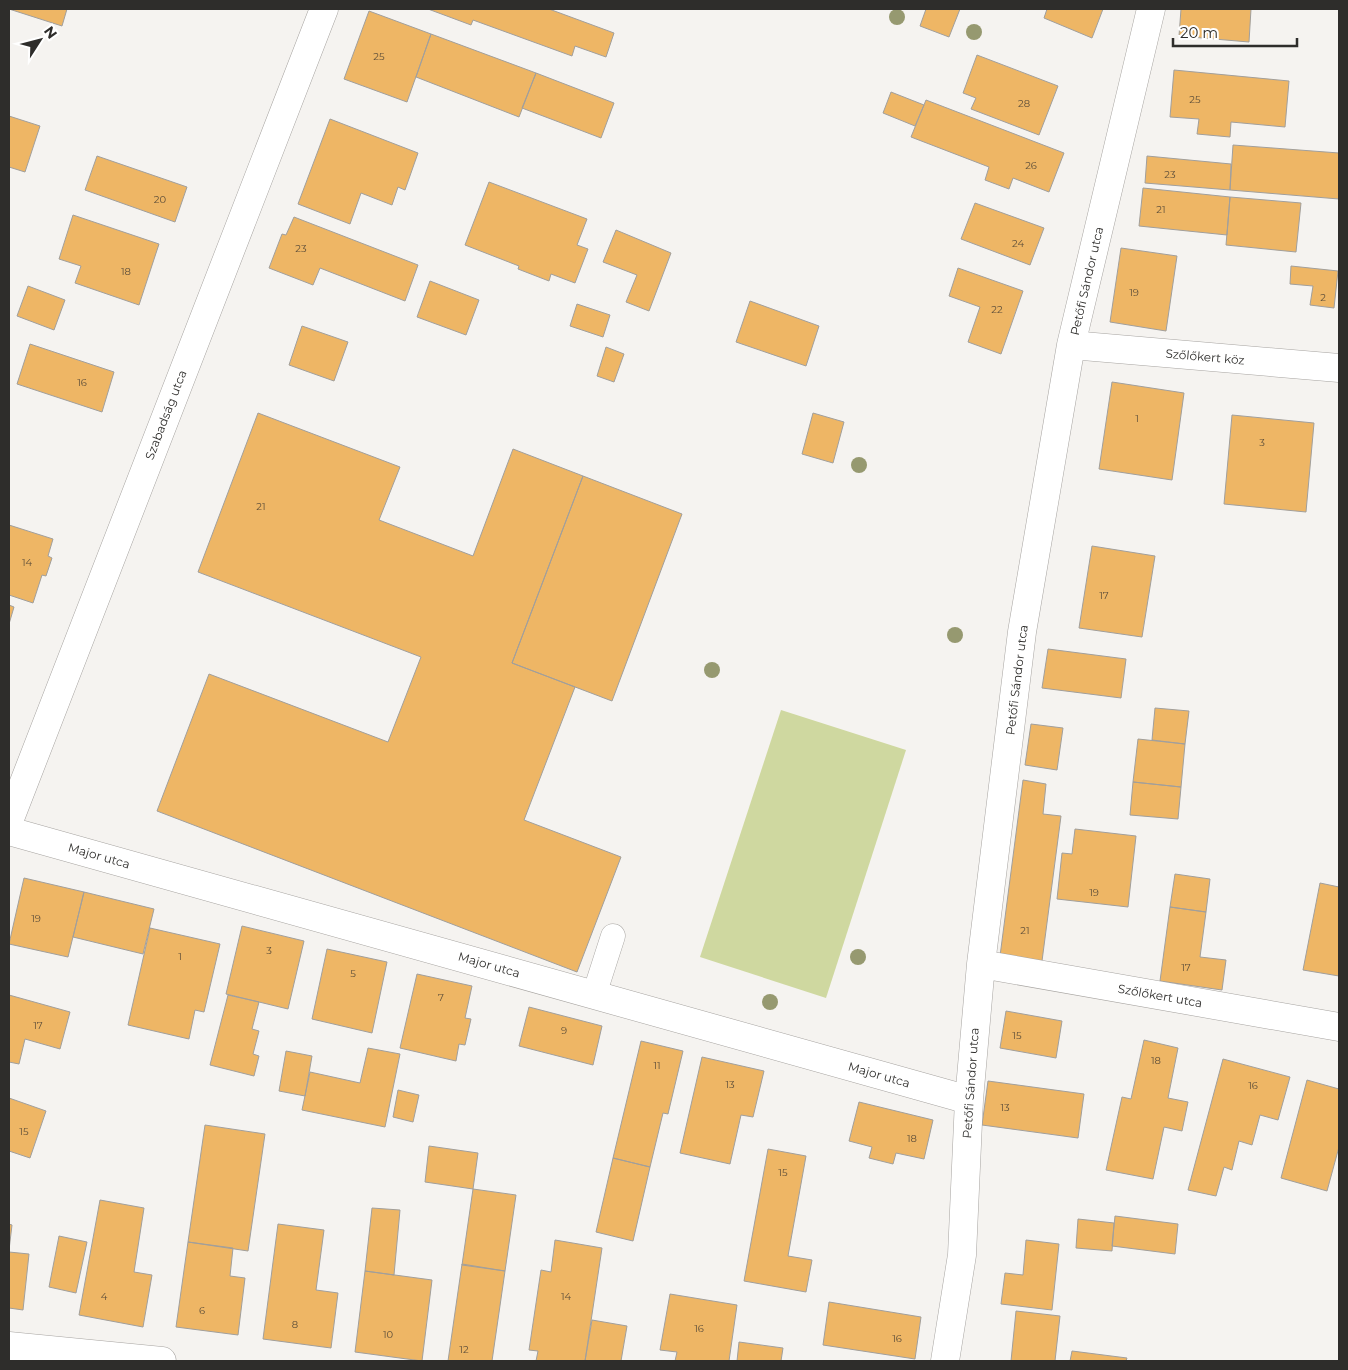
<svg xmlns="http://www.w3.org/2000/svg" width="1348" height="1370" font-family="Montserrat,sans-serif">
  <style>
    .green { fill: #cfd8a0 }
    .building { fill: #eeb665; stroke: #a19f9c }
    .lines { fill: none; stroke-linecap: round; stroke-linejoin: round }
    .service-casing { stroke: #a7a4a1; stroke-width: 25 }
    .minor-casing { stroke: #a7a4a1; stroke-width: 29 }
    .tertiary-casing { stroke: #a7a4a1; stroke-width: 29 }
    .service { stroke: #fff; stroke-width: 24 }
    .minor { stroke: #fff; stroke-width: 28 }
    .tertiary { stroke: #fff; stroke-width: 28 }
    .tree { fill: #969970 }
    .labels { text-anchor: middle; stroke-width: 4.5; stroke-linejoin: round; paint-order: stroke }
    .number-label { font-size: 10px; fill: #5e4f3a }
    .street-label { font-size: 12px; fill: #2e2d2b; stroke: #fff }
  </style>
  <rect width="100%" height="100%" fill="#f5f3f0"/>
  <!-- green -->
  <path class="green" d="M781,710L906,750L826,998L700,957Z"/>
  <!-- building -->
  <path class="building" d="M9,9H67L62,26Z
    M428,9H549L614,33L606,57L575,46L572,56L473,20L471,25Z
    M926,9H960L949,37L920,26Z
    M1047,9H1103L1092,38L1044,18Z
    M1181,9H1251L1249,42L1179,36Z
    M369,11L431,34L407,102L344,79Z
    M431,34L536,73L519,117L416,77Z
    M977,55L1058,86L1039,135L971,109L976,98L963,93Z
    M1174,70L1289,81L1285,127L1231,122L1230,137L1197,134L1199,119L1170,117Z
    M536,73L614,103L601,138L522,108Z
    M891,92L924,105L915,126L883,113Z
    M926,100L1064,153L1049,192L1013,178L1009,189L985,180L989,167L911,137Z
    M9,116L40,126L25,172L9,167Z
    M330,119L418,153L405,190L398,187L392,205L361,193L350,224L298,204Z
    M1233,145L1339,153V199L1230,190Z
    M97,156L187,187L175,222L85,190Z
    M1147,156L1231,164L1230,190L1145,183Z
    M489,182L587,219L577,245L588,249L575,283L551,274L549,281L518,269L519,266L465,245Z
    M1143,188L1230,197L1227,235L1139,226Z
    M1230,197L1301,203L1296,252L1226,245Z
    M975,203L1044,228L1030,265L961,239Z
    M73,215L159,244L139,305L75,283L81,266L59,259Z
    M294,217L418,265L405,301L320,268L313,285L269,268L282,234L286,235Z
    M616,230L671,253L649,311L626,302L637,275L603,262Z
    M1121,248L1177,256L1166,331L1110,322Z
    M1291,266L1338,271L1334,308L1310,305L1313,286L1290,284Z
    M958,268L1023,291L1001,354L968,342L980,307L949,296Z
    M430,281L479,300L466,335L417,317Z
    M28,286L65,300L54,330L17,316Z
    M750,301L819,326L806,366L736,342Z
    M577,304L610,315L603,337L570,326Z
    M302,326L348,342L334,381L289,365Z
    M30,344L114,372L102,412L17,384Z
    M606,347L624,354L614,382L597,376Z
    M1112,382L1184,393L1172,480L1099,469Z
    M258,413L400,467L379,520L473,556L513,449L583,476L512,663L575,687L524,820L621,857L577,972L157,811L209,674L388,742L421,657L198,572Z
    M813,413L844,422L833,463L802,454Z
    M1232,415L1314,423L1306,512L1224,504Z
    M583,476L682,514L612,701L512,663Z
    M9,525L53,539L48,556L52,558L46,576L42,575L33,603L9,595Z
    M1092,546L1155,556L1142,637L1079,628Z
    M9,605L14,607L9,624Z
    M1048,649L1126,659L1121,698L1042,688Z
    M1155,708L1189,711L1185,744L1152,740Z
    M1031,724L1063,728L1057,770L1025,765Z
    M1138,739L1185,744L1181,787L1133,782Z
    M1023,780L1046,784L1043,814L1061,816L1042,961L1000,956Z
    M1133,782L1181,787L1178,819L1130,815Z
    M1075,829L1136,836L1128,907L1057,899L1062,853L1072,854Z
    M1175,874L1210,879L1206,912L1170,907Z
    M24,878L84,892L68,957L9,944Z
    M1320,883L1339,887V976L1303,970Z
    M84,892L154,909L143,954L73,937Z
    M1170,907L1206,912L1200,957L1226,960L1222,990L1160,981Z
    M242,926L304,941L288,1009L226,994Z
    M150,928L220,944L204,1012L195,1010L189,1039L128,1025Z
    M327,949L387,962L372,1033L312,1019Z
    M417,974L472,986L465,1018L471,1019L465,1045L459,1044L456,1061L400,1048Z
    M9,995L70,1012L60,1049L25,1039L19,1064L9,1062Z
    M228,995L259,1002L252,1029L259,1031L253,1054L259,1056L254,1076L210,1065Z
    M529,1007L602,1026L593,1065L519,1046Z
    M1006,1011L1062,1021L1056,1058L1000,1048Z
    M1144,1040L1178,1048L1168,1098L1188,1102L1182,1131L1164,1127L1153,1179L1106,1170L1122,1097L1131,1099Z
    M641,1041L683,1051L668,1114L663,1113L650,1167L613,1158Z
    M368,1048L400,1054L385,1127L302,1110L310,1072L360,1083Z
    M286,1051L312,1056L305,1096L279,1091Z
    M702,1057L764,1071L753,1117L741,1115L730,1164L680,1153Z
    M1223,1059L1290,1077L1278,1120L1260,1115L1252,1145L1239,1141L1232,1170L1224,1167L1216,1196L1188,1190Z
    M1307,1080L1339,1089V1147L1327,1191L1281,1178Z
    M988,1081L1084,1094L1078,1138L982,1125Z
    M398,1090L419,1095L413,1122L393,1117Z
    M9,1098L46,1111L30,1158L9,1151Z
    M859,1102L933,1120L924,1159L896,1153L893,1164L869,1158L872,1147L849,1141Z
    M205,1125L265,1134L248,1251L188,1242Z
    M429,1146L478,1153L473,1189L425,1182Z
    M768,1149L806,1156L788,1256L812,1260L806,1292L744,1281Z
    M613,1158L650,1167L633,1241L596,1232Z
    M473,1189L516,1195L505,1271L462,1265Z
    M100,1200L144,1208L134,1272L152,1275L143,1327L79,1315Z
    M372,1208L400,1210L394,1275L365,1271Z
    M1115,1216L1178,1224L1175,1254L1112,1246Z
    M1078,1219L1114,1223L1112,1251L1076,1248Z
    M9,1224L12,1225L9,1250Z
    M278,1224L324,1230L316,1290L338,1293L331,1348L263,1339Z
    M59,1236L87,1242L76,1293L49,1287Z
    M555,1240L602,1248L585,1361H536L538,1351L529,1350L541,1270L551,1272Z
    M1026,1240L1059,1244L1052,1310L1001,1304L1005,1273L1023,1275Z
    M188,1242L233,1248L230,1276L245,1278L238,1335L176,1327Z
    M9,1252L29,1254L23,1310L9,1308Z
    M462,1264L505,1271L492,1361H448Z
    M365,1271L432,1280L422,1361L355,1352Z
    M670,1294L737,1305L729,1361H675L677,1352L660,1350Z
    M829,1302L921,1317L915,1359L823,1345Z
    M1016,1311L1060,1316L1055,1361H1011Z
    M592,1320L627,1326L621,1361H585Z
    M739,1342L783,1348L781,1361H737Z
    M1072,1351L1127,1358L1126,1361H1070Z"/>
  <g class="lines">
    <defs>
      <path id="service" d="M594,995L613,936"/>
      <path id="minor" d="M1071,345L1339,368
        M9,831L969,1100
        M981,964L1339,1027
        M9,1346L162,1361
        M945,1361L962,1255L969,1100L981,964L1022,632L1071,345L1151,9"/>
      <path id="tertiary" d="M9,821L324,9"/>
    </defs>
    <!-- service casing -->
    <use href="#service" class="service-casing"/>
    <!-- minor casing -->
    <use href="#minor" class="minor-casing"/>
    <!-- tertiary casing -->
    <use href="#tertiary" class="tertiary-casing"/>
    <!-- service -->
    <use href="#service" class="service"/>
    <!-- minor -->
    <use href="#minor" class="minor"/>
    <!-- tertiary -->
    <use href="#tertiary" class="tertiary"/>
  </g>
  <!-- trees -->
  <g class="tree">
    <circle cx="897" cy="17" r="8"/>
    <circle cx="974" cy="32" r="8"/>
    <circle cx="859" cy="465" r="8"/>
    <circle cx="955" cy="635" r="8"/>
    <circle cx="712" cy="670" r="8"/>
    <circle cx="858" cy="957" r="8"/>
    <circle cx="770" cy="1002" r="8"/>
  </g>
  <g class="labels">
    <!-- number labels -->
    <g class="number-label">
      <text x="379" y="60">25</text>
      <text x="1195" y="103">25</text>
      <text x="1024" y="107">28</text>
      <text x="1031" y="169">26</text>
      <text x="1170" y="178">23</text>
      <text x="160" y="203">20</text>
      <text x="1161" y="213">21</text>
      <text x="1018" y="247">24</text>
      <text x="301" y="252">23</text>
      <text x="126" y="275">18</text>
      <text x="1134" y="296">19</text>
      <text x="1323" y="301">2</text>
      <text x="997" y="313">22</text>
      <text x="82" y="386">16</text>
      <text x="1137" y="422">1</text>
      <text x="1262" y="446">3</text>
      <text x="261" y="510">21</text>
      <text x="27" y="566">14</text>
      <text x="1104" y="599">17</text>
      <text x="1094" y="896">19</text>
      <text x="36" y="922">19</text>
      <text x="1025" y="934">21</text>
      <text x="269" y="954">3</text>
      <text x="180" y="960">1</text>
      <text x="1186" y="971">17</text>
      <text x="353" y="977">5</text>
      <text x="441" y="1001">7</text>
      <text x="38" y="1029">17</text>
      <text x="564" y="1034">9</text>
      <text x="1017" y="1039">15</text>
      <text x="1156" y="1064">18</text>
      <text x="657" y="1069">11</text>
      <text x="730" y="1088">13</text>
      <text x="1253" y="1089">16</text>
      <text x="1005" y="1111">13</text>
      <text x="24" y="1135">15</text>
      <text x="912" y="1142">18</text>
      <text x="783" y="1176">15</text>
      <text x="104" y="1300">4</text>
      <text x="566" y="1300">14</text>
      <text x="202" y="1314">6</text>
      <text x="295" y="1328">8</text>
      <text x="699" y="1332">16</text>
      <text x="388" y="1338">10</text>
      <text x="897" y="1342">16</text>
      <text x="464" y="1353">12</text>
    </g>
    <!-- street labels -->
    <g class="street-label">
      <text transform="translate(1087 281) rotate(-77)" y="4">Petőfi Sándor utca</text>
      <text transform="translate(1205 357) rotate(5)" y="4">Szőlőkert köz</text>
      <text transform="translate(166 415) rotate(-69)" y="4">Szabadság utca</text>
      <text transform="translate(1017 680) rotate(-83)" y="4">Petőfi Sándor utca</text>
      <text transform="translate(99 856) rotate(16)" y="4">Major utca</text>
      <text transform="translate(489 965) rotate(16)" y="4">Major utca</text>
      <text transform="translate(1160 996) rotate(10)" y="4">Szőlőkert utca</text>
      <text transform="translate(879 1075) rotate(16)" y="4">Major utca</text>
      <text transform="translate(971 1083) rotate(-86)" y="4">Petőfi Sándor utca</text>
    </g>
  </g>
  <!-- border -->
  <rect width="1348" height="1370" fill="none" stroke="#2e2d2b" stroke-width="20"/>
  <!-- north arrow -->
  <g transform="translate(40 40) rotate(54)" stroke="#ffffff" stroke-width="4" paint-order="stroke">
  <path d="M0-4L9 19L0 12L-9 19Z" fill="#2e2d2b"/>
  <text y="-8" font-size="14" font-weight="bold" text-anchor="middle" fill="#2e2d2b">N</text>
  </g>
  <!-- scale -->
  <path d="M1173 38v8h124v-8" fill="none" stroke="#2e2d2b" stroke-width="2.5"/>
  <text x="1180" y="38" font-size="15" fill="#2e2d2b" stroke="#ffffff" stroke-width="4" paint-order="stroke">20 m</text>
</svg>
